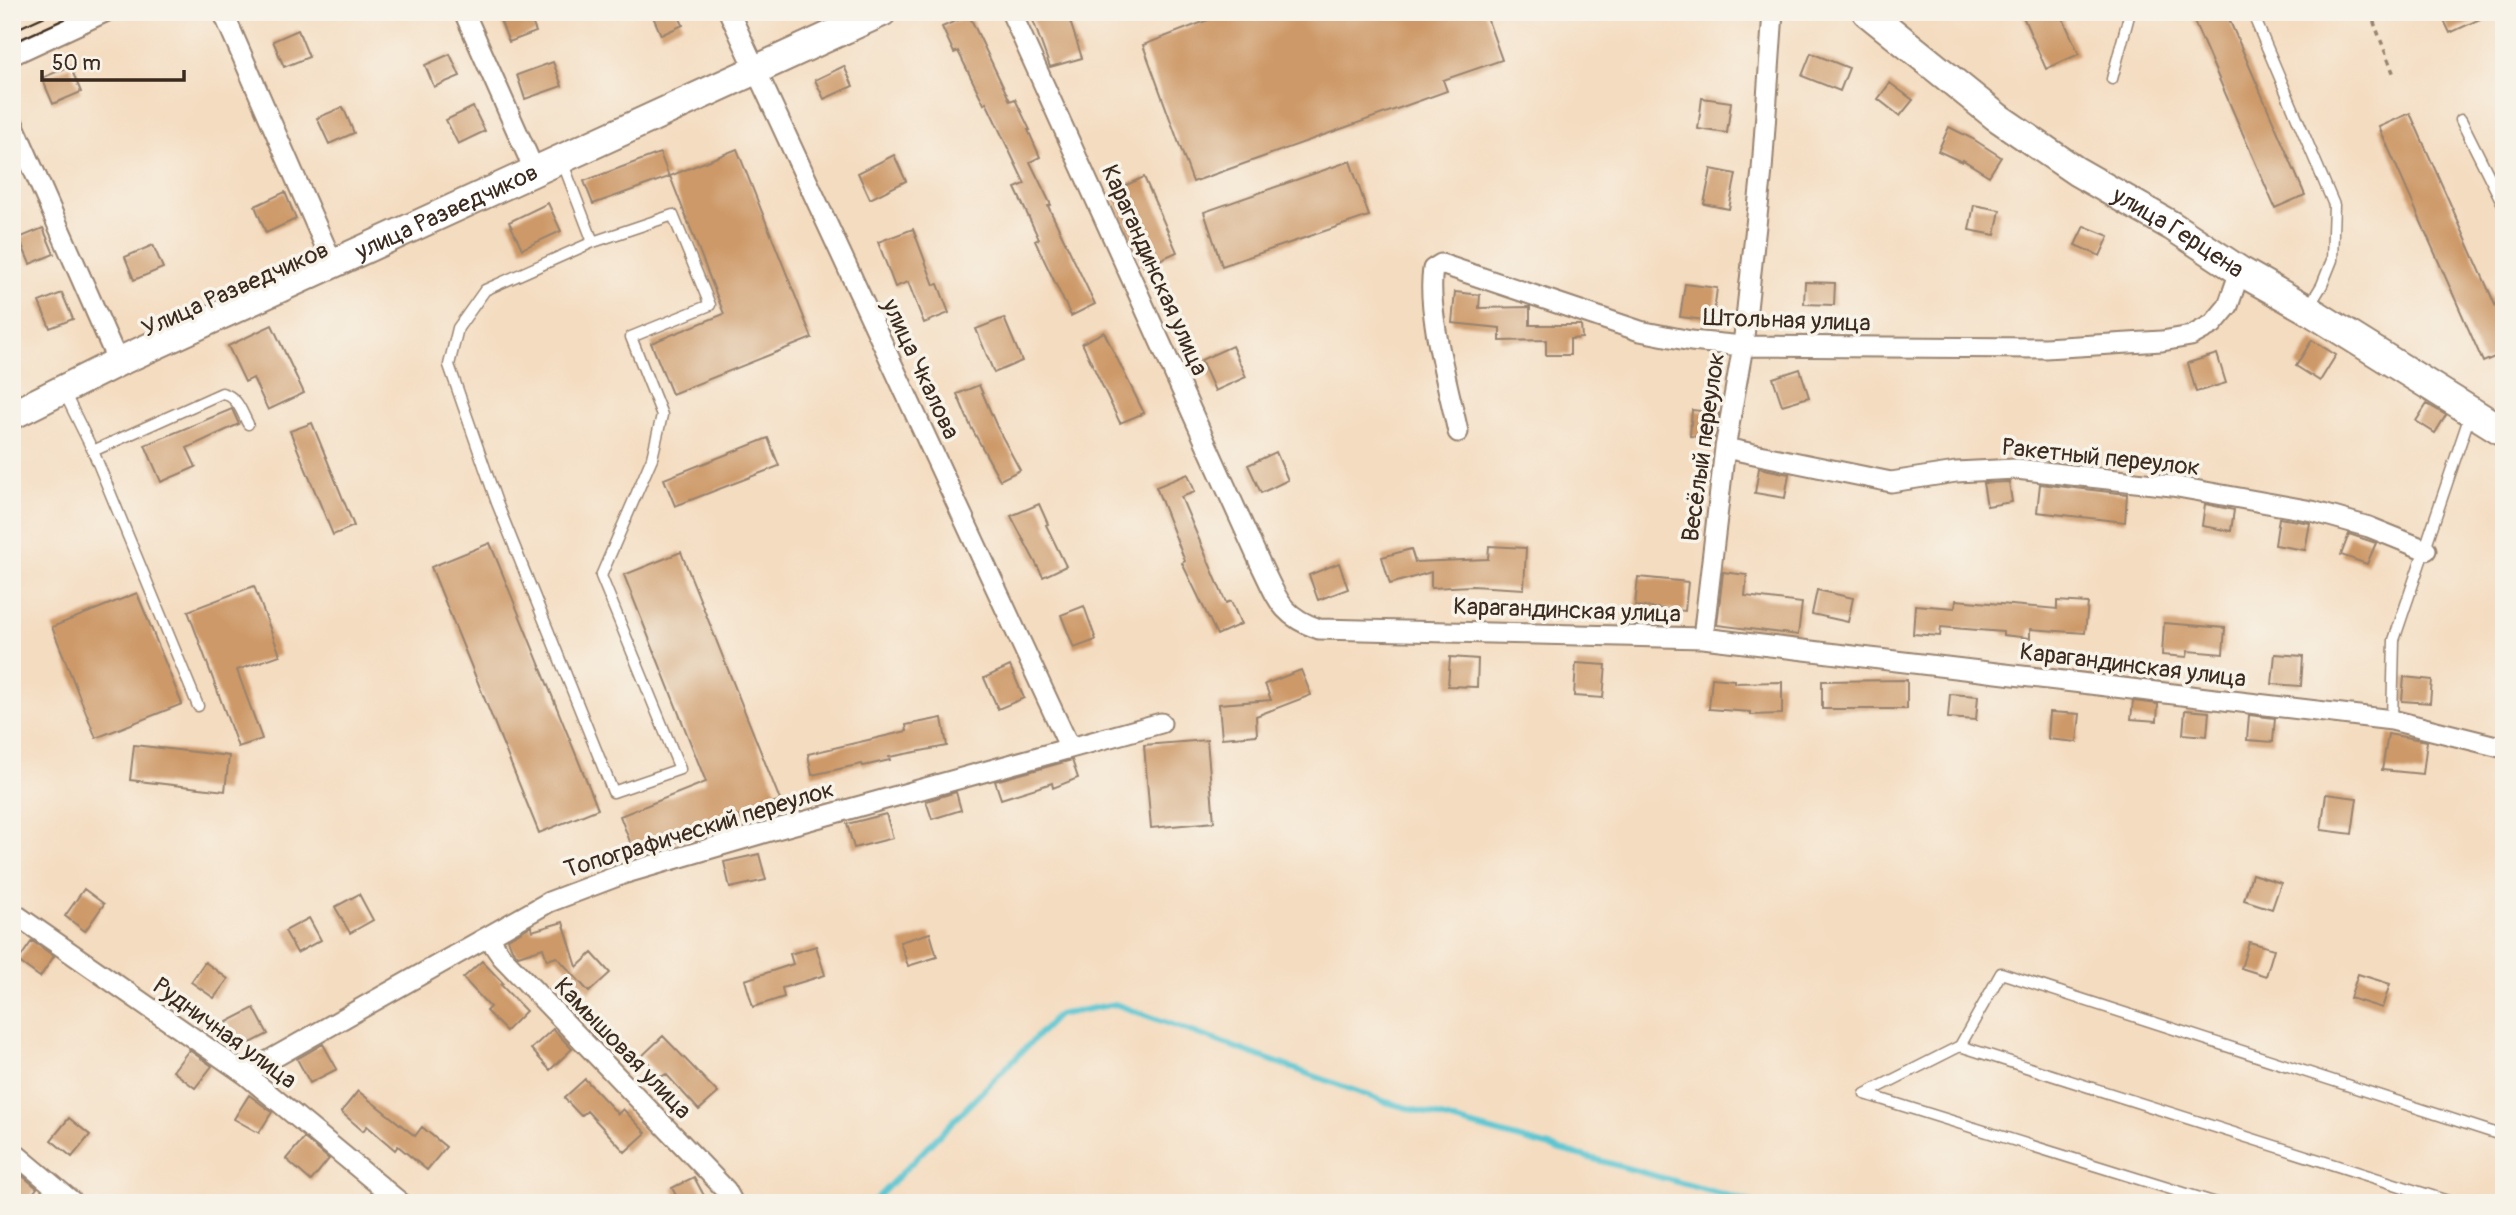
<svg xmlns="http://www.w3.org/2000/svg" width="2516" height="1215" font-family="Pangolin,sans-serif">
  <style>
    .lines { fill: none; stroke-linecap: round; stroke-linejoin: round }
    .stream { stroke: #59c5d1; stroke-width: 6 }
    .building { fill: #cd9968 }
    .service-casing { stroke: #98836f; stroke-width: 13 }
    .minor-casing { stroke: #98836f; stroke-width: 23 }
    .secondary-casing { stroke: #98836f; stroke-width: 32 }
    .path { stroke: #98836f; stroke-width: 3.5; stroke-dasharray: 5 5; stroke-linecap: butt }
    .service { stroke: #fff; stroke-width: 10 }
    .minor { stroke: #fff; stroke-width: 19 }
    .secondary { stroke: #fff; stroke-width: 28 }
    .tram { stroke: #3b2a1e; stroke-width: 2 }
    .labels { text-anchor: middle; stroke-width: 7; stroke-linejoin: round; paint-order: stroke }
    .street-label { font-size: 24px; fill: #3b2a1e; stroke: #f7f3e8 }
  </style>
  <rect width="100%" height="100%" fill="#f7f3e8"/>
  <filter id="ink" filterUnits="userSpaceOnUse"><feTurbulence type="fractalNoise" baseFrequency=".0143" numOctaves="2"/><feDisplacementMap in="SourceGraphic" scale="14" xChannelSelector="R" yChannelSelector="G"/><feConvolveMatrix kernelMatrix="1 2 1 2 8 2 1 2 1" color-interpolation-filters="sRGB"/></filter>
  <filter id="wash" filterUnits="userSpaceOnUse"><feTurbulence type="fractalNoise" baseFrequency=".00686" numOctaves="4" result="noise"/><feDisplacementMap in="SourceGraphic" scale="28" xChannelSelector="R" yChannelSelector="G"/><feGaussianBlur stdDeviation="1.57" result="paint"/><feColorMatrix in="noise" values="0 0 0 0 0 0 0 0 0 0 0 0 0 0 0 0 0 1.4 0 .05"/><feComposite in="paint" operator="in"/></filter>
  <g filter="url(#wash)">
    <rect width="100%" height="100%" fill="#f4dcc0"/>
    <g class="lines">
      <!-- stream -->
      <path class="stream" d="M872,1203L1058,1015L1115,1004L1386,1102L1754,1203"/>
    </g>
    <g id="blocks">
      <!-- building -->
      <path class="building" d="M521,12H528L536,32L509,42L500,20Z
        M651,12H677L683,25L661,35Z
        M1030,12H1067L1082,58L1050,67Z
        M1229,12H1485L1502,60L1443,80L1447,91L1193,182L1143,45Z
        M2021,12H2060L2079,54L2046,69Z
        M2190,12H2226L2305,195L2275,208Z
        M2440,12H2495L2450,33Z
        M969,15L1010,101L1015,99L1030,130H1028L1040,157L1030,162L1051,205L1048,206L1095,304L1071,316L1035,241L1039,239L1015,188L1025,184L986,102L984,104L958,51L954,53L942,27Z
        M298,30L309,57L284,67L273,41Z
        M1811,53L1849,68L1840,91L1802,76Z
        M450,54L460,76L434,87L425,65Z
        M553,62L562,86L525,99L517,75Z
        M70,66L81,92L53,104L42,78Z
        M844,66L853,86L824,99L815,80Z
        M1890,83L1913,100L1900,116L1878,99Z
        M1702,98L1731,102L1727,133L1698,129Z
        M343,107L354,133L329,144L317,118Z
        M473,107L485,131L458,144L446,120Z
        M2410,113L2504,325V353L2483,362L2379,127Z
        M1949,127L1973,139L2001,157L1989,176L1963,160L1962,162L1938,151Z
        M737,149L812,338L672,394L651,343L724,314L670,176Z
        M660,153L669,177L593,204L584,181Z
        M894,155L906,181L870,199L858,173Z
        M1350,161L1369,216L1222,266L1204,212Z
        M1711,169L1736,174L1729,209L1704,204Z
        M1144,177L1177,252L1144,267L1111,192Z
        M285,192L296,219L266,233L255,206Z
        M548,203L561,231L522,249L509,222Z
        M1974,205L2000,210L1995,235L1969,230Z
        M2084,226L2109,236L2100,256L2075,245Z
        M43,228L54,254L30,264L19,238Z
        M913,229L934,285L938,284L949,313L924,323L908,282L895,287L878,242Z
        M153,245L163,268L134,280L125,257Z
        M1805,282L1835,283L1834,305L1804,304Z
        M1685,284L1717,288L1713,321L1680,317Z
        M1455,292L1480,295L1479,308L1530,307V325H1581L1582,338L1570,339V355H1546V340L1500,341V328L1452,323Z
        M62,293L73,319L50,328L39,302Z
        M1004,318L1022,361L994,373L976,329Z
        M272,325L304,393L268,410L253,378L245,382L228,346Z
        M1104,332L1144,413L1120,423L1082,343Z
        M2312,340L2336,355L2320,381L2296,366Z
        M1232,346L1246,377L1215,391L1201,360Z
        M2217,354L2226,383L2196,392L2188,363Z
        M1800,369L1809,397L1782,405L1773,378Z
        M979,385L997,427L1020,470L1000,480L971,427L957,394Z
        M2427,404L2446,415L2435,433L2416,421Z
        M232,409L239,424L187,448L196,467L161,482L145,445Z
        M1692,410L1719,413L1714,438L1690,436Z
        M312,423L354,526L333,535L290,431Z
        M768,438L779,466L675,506L664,479Z
        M1276,452L1288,480L1261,493L1248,465Z
        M1759,468L1789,474L1785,498L1755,493Z
        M1188,474L1195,492L1181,497L1226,603L1231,601L1241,624L1217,635L1182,563L1185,561L1156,487Z
        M2009,482L2012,502L1987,506L1983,483Z
        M2040,484L2127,494L2125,522L2037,512Z
        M1039,504L1048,524L1046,525L1066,566L1043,577L1011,516Z
        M2205,504L2234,510L2231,531L2202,526Z
        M2279,518L2310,523L2305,550L2275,545Z
        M2349,534L2376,543L2367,564L2341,555Z
        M490,543L598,809L539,833L431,567Z
        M1489,546L1526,548L1524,589L1472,586L1431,588V572L1390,584L1382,557L1411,549L1415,562L1488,559Z
        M681,552L780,800L636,857L620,816L706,782L624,575Z
        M1339,563L1348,589L1318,600L1309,575Z
        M1723,572L1747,575L1745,596L1802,603L1798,635L1717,625Z
        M1638,577L1688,582L1685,611L1635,606Z
        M254,586L280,655L237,670L262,739L238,747L188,611Z
        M1817,590L1853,598L1848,622L1812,614Z
        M137,593L182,704L96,738L52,627Z
        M1956,600L2057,609V601L2088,603L2085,633L2030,629V638L2003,635V632L1941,627L1940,636L1913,634L1915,605L1955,608Z
        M1084,606L1096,640L1074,648L1061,615Z
        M2164,623L2225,628L2223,654L2188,651L2187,657L2162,655Z
        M2275,654L2303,656L2301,686L2272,684Z
        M1450,657L1478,659L1477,687L1448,686Z
        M1576,663L1606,665L1603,698L1574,696Z
        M1010,666L1024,698L998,709L984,678Z
        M1301,670L1311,695L1256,716L1257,735L1222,738L1219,704L1271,700L1265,684Z
        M2404,677L2432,680L2430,703L2402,701Z
        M1712,678L1734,680V683L1782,682V714L1751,715V712L1709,709Z
        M1907,680V709H1822V681Z
        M1950,694L1978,696L1976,720L1948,718Z
        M2133,701L2158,704L2157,721L2131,719Z
        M2185,710L2209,712L2207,736L2183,734Z
        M2050,712L2080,714L2077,742L2048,739Z
        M2249,715L2275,718L2273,742L2247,740Z
        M942,718L947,746L889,757L890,760L863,766L862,764L812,775L808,754L907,731L906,725Z
        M2388,734L2427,741L2423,774L2382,770Z
        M1207,740L1214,822L1151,828L1144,745Z
        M134,745L229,756L225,791L130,780Z
        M1072,760L1078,778L1053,788L1052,783L1001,799L995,781Z
        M956,792L961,810L932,819L926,801Z
        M2326,794L2357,798L2352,834L2321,830Z
        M886,814L893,838L854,848L847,824Z
        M759,854L766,880L730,888L724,862Z
        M2252,874L2281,883L2272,909L2244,900Z
        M84,889L104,904L85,931L65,916Z
        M359,894L373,920L350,933L335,907Z
        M309,918L321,940L297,953L285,931Z
        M563,922L577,967L592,953L610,973L589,992L557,957L547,960L543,948L518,956L512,949L508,939L531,926L532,931Z
        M930,933L937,957L908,966L900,942Z
        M32,941L54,956L40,977L18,961Z
        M2249,942L2274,949L2266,976L2241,968Z
        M816,946L825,975L782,988L784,997L753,1007L745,980L793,964L790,954Z
        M482,961L503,983L501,985L526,1011L506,1031L486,1011L490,1007L463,978Z
        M205,962L228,979L214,998L191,982Z
        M2358,974L2390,984L2382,1008L2350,998Z
        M254,1008L268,1034L241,1048L227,1022Z
        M553,1029L572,1049L550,1070L531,1049Z
        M663,1036L718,1093L699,1110L666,1074L661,1077L642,1056Z
        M323,1044L337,1069L310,1083L297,1059Z
        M189,1050L212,1066L195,1088L173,1071Z
        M585,1079L618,1114L623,1109L646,1133L625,1152L587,1111L581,1116L564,1098Z
        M358,1091L415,1136L422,1127L446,1147L427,1170L398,1146L395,1150L367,1126L363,1131L341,1112Z
        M249,1095L272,1112L259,1133L234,1119Z
        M69,1118L90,1135L72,1157L51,1140Z
        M304,1138L329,1159L311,1181L286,1159Z
        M19,1173L37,1188L26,1203H12V1182Z
        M694,1177L708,1203H680L672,1188Z"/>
    </g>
  </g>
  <g filter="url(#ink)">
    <use href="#blocks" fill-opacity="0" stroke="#98836f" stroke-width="2"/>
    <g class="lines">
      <defs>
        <path id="service" d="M2252,12L2334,205L2332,260L2322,285L2308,308
          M2112,79L2130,12
          M2461,120L2504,206
          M562,161L593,242L485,290L458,328L449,365L497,503L613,792L680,769L601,576L652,458L662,415L631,337L710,305L673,215L593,242
          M63,390L93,451L198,706
          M93,451L222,393C238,397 241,411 248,424
          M2392,720L2394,640L2470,415
          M1960,1046L2454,1203
          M1531,1203L1533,1201
          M2216,1203L1865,1094L1960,1046L2001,973L2504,1136"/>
        <path id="minor" d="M223,12L333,264
          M464,12L535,172
          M729,12L1069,746
          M1011,12L1260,563C1277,597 1280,616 1319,629L1703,638L2392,720L2504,748
          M12,55L105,12
          M12,121L118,362
          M1458,432C1449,389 1426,310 1433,269L1441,264L1640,331L1691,341L1743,346L2045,348L2162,341L2191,336L2213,324L2228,306L2240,271
          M1725,448L1891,482L1956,472L2016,469L2172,486L2312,511L2369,527L2426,550
          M1703,638L1725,448L1743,346L1762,170L1773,12
          M12,912L245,1074L401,1203
          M491,936L495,947L502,957L726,1190L733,1203
          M245,1074L549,902L623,874L777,829L1161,723
          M12,1151L74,1203"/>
        <g id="secondary">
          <path id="s1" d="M1867,12L1997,117L2076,171L2172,226L2240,271L2307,309L2504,432"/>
          <path id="s2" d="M12,415L118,362L882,12"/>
        </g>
      </defs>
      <!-- service casing -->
      <use href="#service" class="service-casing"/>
      <!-- minor casing -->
      <use href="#minor" class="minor-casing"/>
      <!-- secondary casing -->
      <use href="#secondary" class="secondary-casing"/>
      <!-- path -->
      <path class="path" d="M2370,12L2394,75"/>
      <!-- service -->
      <use href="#service" class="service"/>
      <!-- minor -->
      <use href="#minor" class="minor"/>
      <!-- secondary -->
      <use href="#secondary" class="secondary"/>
      <!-- tram -->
      <path class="tram" d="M12,31L54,12
        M12,43L80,12"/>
    </g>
  </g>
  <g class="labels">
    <!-- street labels -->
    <g class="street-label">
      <text dy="8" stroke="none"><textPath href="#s2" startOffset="480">улица Разведчиков</textPath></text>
      <text dy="8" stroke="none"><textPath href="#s1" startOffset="382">улица Герцена</textPath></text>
      <text transform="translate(1155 270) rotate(66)" y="8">Карагандинская улица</text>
      <text transform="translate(235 289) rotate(-24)" y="8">Улица Разведчиков</text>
      <text transform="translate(1787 320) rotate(2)" y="8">Штольная улица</text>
      <text transform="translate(921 369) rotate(65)" y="8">улица Чкалова</text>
      <text transform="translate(1703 447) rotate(-82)" y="8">Весёлый переулок</text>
      <text transform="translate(2101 457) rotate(6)" y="8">Ракетный переулок</text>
      <text transform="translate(1567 610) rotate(2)" y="8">Карагандинская улица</text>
      <text transform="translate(2133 665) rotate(7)" y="8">Карагандинская улица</text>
      <text transform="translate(699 829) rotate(-17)" y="8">Топографический переулок</text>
      <text transform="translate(225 1033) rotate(36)" y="8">Рудничная улица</text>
      <text transform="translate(623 1048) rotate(46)" y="8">Камышовая улица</text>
    </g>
  </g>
  <!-- margin -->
  <rect width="2516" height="1215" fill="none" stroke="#f7f3e8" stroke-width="42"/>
  <!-- scale -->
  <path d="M42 70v10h142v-10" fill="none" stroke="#3b2a1e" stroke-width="3.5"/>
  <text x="52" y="70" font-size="21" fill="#3b2a1e" stroke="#f7f3e8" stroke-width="5" paint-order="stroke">50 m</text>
</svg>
